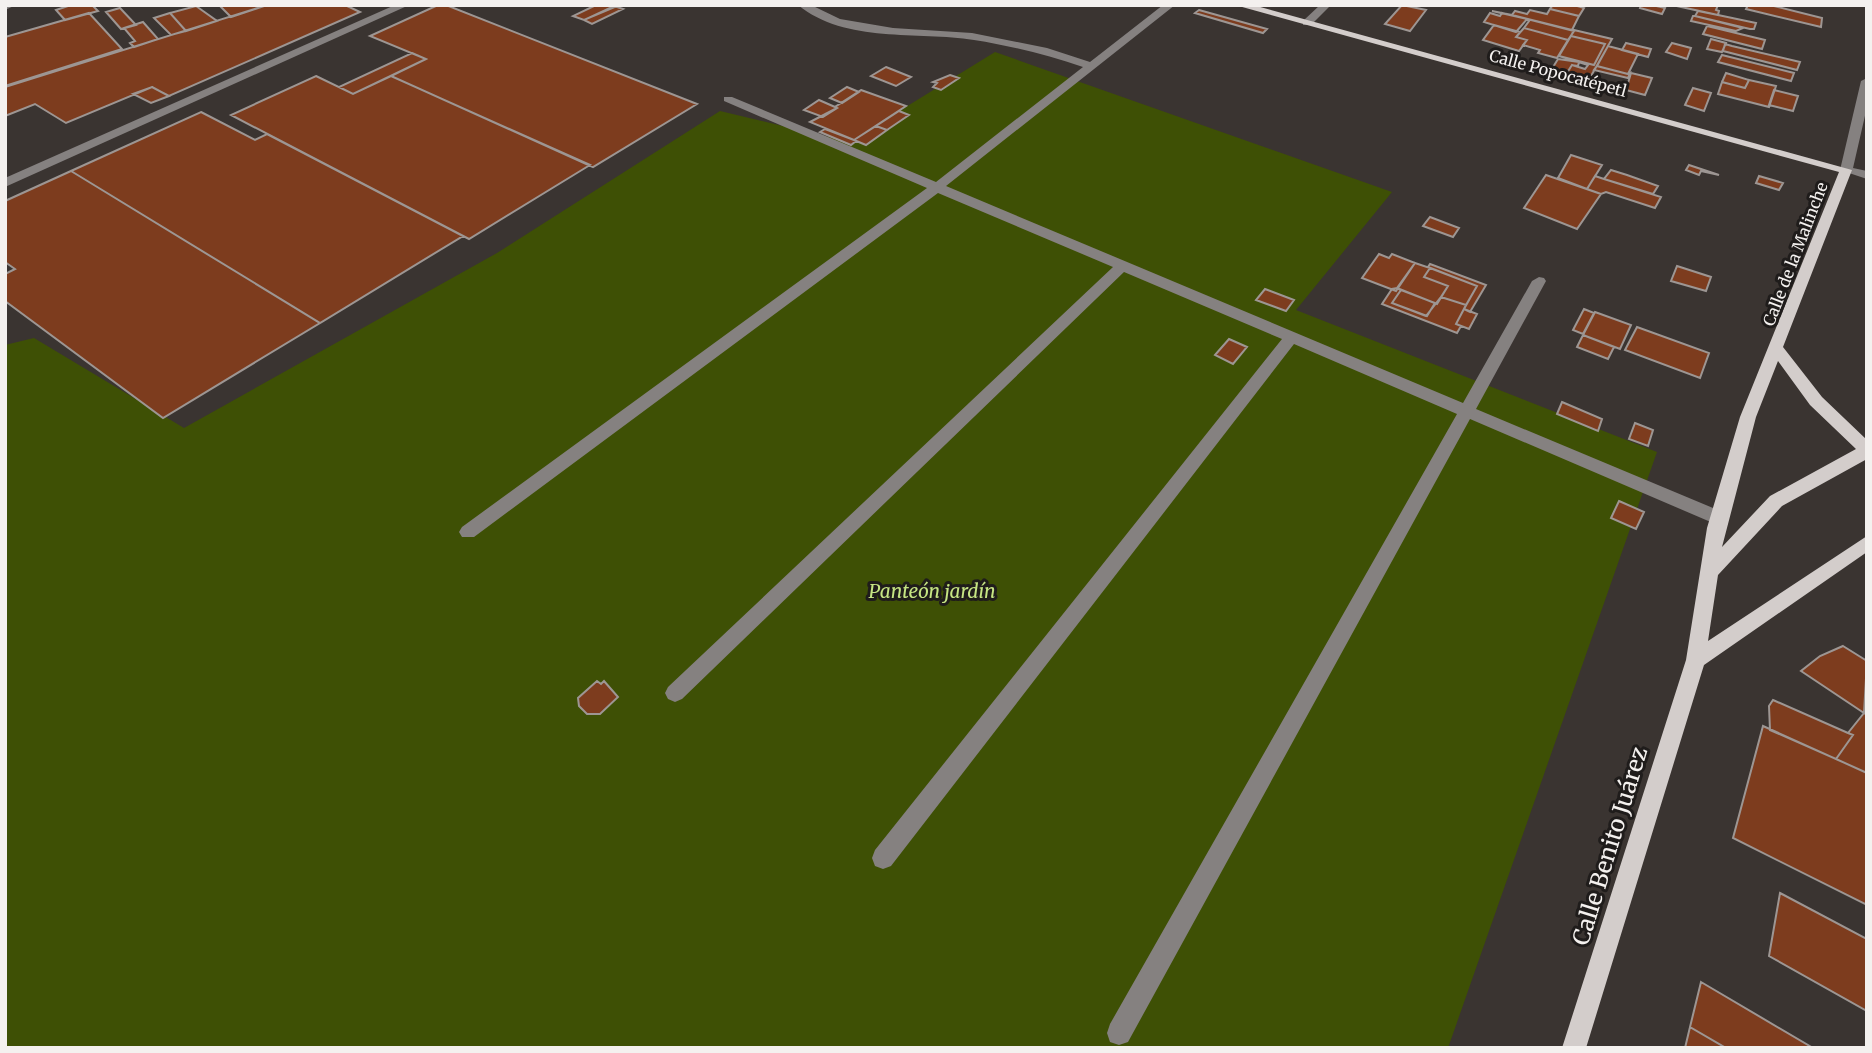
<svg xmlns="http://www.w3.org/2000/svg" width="1872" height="1053" font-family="Merriweather,serif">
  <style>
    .green { fill: #3e5005 }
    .building { fill: #7d3c1e; stroke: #9d9693; stroke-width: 2 }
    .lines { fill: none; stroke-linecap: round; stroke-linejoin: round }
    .minor { fill: #858180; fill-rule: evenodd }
    .major { fill: #d3cdcb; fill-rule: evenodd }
    .labels { text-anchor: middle; stroke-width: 6; stroke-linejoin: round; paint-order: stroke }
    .far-street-label { font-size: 16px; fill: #f4f1ef; stroke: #1f1c1b }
    .park-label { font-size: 19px; font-style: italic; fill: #c6e583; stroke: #1f1c1b }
    .near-street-label { font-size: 23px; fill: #f4f1ef; stroke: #1f1c1b }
  </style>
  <rect width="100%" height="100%" fill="#3a3431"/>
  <!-- green -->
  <path class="green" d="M995,52L1392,192L1296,310L1657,452L1448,1048H5V345L34,338L184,428L497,253L720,111L849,142Z"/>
  <!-- building -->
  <path class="building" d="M71,5H92L98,11L65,20L56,10Z
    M219,5H263L264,6L231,17Z
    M345,5L360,12L169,96L152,87L66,123L35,104L5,116V87L267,5Z
    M438,5H446L697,104L593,167L391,76L426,59L370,36Z
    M596,5L617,6L584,20L573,16Z
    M1402,5L1426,10L1410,31L1385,24Z
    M1553,5H1574L1584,8L1579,16L1550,9Z
    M1641,5H1652L1665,8L1662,14L1640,8Z
    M1672,5H1718L1716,10L1719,11L1718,15Z
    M1748,5H1770L1822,18L1821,27L1746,9Z
    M196,6L217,21L186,31L170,13Z
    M614,6L623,9L592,24L584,20Z
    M120,8L136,25L121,29L106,12Z
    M1550,9L1579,16L1572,30L1512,15L1515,11L1527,14L1530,10L1547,14Z
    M1199,10L1267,29L1263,33L1195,13Z
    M1492,11L1512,15L1574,31L1568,40L1524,28L1529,21L1527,19Z
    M1698,11L1718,15L1756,23L1754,29H1750L1695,16Z
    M89,13L122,49L5,86V37Z
    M170,13L186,31L171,35L154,18Z
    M1490,13L1500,16L1502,13L1527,19L1516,32L1484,22Z
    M1693,16H1695L1743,28L1736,31L1691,21Z
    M143,22L158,39L134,47L130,43L135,41L124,28Z
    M1494,25L1520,32L1516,37L1527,40L1519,51L1483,40Z
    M1707,26L1765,40L1762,49L1703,34Z
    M1524,28L1568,40L1557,58L1538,53L1540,50L1523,45L1527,40L1516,37Z
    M1574,30L1612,39L1587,83L1549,73L1565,76L1572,65L1585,69L1588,65L1559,56L1594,65L1605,44L1571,36Z
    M1571,36L1605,44L1594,65L1559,56Z
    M1711,39L1726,43L1722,52L1707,49Z
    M1626,43L1651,49L1648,57L1622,50Z
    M1672,43L1691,48L1687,59L1666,52Z
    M1725,44L1732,46L1800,62L1797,70L1723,51Z
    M1608,46L1638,54L1628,74L1597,66Z
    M412,53L426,59L353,94L339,87Z
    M1722,55L1794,73L1791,81L1718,62Z
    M1558,59L1579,62L1578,66L1572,65L1565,76L1550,72Z
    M1597,66L1628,74L1630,73L1628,78L1594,70Z
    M886,67L911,77L896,86L871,76Z
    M1631,73L1652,78L1645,95L1626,90Z
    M1726,73L1749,80L1745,88L1722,82Z
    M950,75L959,78L941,90L933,87L937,83L933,82Z
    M316,76L353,94L391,76L590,165L469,239L231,115Z
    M1749,80L1776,86L1769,107L1718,94L1722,82L1745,88Z
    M152,87L169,96L151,103L133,94Z
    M847,87L859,92L842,103L830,98Z
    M1693,88L1711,93L1704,111L1685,105Z
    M861,90L906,106L854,140L810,122L837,108L835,107Z
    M1774,90L1798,96L1793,111L1769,105Z
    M819,100L835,107L837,108L823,117L804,110Z
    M899,111L909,115L887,130L876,126Z
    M201,112L255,140L267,134L463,236L320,323L71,171Z
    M876,126L887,130L866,145L854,140Z
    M825,129L854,140L856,141L851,145L820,132Z
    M1571,155L1602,165L1587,189L1558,178Z
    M1689,165L1719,175L1701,171L1699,175L1686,170Z
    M1611,170L1627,175L1658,186L1653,194L1604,179Z
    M71,171L320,323L163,418L5,301V274L15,269L5,262V201Z
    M1546,175L1601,194L1577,229L1524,208Z
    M1595,176L1604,179L1661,197L1655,208L1606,192L1601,194L1587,189Z
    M1759,176L1783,183L1779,190L1756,183Z
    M1430,217L1459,228L1453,237L1423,226Z
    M1379,254L1389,258L1392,254L1415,263L1396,291L1362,278Z
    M1415,263L1430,268L1424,277L1448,286L1437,304L1397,288Z
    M1430,264L1486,285L1470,312L1464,309L1477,286L1428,267Z
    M1677,266L1711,277L1706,291L1671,281Z
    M1430,268L1477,286L1466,305L1441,297L1448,286L1424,277Z
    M1397,288L1401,290L1392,303L1426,316L1441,297L1466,305L1456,324L1461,326L1457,333L1382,304L1392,289Z
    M1265,289L1294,300L1286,311L1256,300Z
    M1401,290L1435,303L1427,316L1392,303Z
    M1464,309L1477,314L1469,329L1456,324Z
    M1584,309L1594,313L1583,334L1573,330Z
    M1595,312L1631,325L1620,349L1583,335Z
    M1637,327L1709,353L1700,378L1625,350Z
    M1583,335L1614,347L1608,359L1577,347Z
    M1229,339L1247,347L1233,364L1215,355Z
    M1562,402L1602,419L1598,431L1557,414Z
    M1635,423L1653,430L1648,446L1629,439Z
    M1619,501L1644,512L1636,529L1611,518Z
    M1843,646L1867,661L1864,713L1801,671L1820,656Z
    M597,681L601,684L604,681L618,697L600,714H587L579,706L578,698Z
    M1773,700L1848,733L1853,735L1836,759L1770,730L1769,706Z
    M1864,713L1867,715V773L1836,759L1853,735L1848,733Z
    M1763,726L1867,773V905L1733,838Z
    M1780,893L1867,939V1011L1769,956Z
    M1701,982L1813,1048H1726L1690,1027Z
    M1690,1027L1726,1048H1685Z"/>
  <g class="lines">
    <!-- minor -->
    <path class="minor" d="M5,5H16L5,10Z
      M395,5L407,6L5,187V178Z
      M798,5H811L840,19L893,28L972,33L1047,48L1090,62L1163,5H1175L946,186L1463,403L1532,281L1539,277L1544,278L1546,281L1476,409L1725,513L1728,518L1725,523H1713L1470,419L1128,1042L1119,1045L1110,1042L1107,1033L1110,1024L1457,414L1294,344L891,866L883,869L875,866L872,858L875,850L1282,339L1124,272L682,699L675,702L668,699L665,693L668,687L1113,267L938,193L474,537H462L459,532L462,527L927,188L724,101V97H732L936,182L1083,67C1047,55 1012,46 974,40C918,31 846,44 798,5Z
      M1320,5H1331L1311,25H1303V21Z
      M1867,78V107L1853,168L1867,171V179L1840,170L1861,81Z"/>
    <!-- major -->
    <path class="major" d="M1235,5H1253L1852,170L1783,347L1822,397L1867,440V459L1782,506L1718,575L1708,641L1867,536V552L1704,665L1586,1048H1562L1686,660L1707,528L1740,417L1839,172ZM1778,361L1810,405L1856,449L1770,496L1722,547L1756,417Z"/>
  </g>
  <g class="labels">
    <!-- far-street labels -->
    <g class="far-street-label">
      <text transform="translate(1558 73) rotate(15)" y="6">Calle Popocatépetl</text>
      <text transform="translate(1795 254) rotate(-69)" y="6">Calle de la Malinche</text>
    </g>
    <!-- park labels -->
    <g class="park-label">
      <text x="932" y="598">Panteón jardín</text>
    </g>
    <!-- near-street labels -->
    <g class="near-street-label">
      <text transform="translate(1610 846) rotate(-73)" y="8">Calle Benito Juárez</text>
    </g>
  </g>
  <!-- border -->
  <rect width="1872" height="1053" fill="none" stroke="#f4f1ef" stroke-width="14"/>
</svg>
